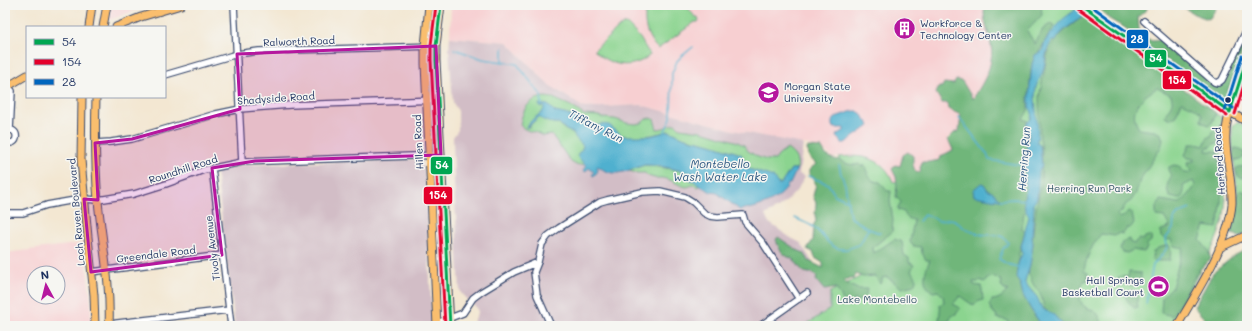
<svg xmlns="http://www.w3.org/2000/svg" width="1252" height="331" font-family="Mali,sans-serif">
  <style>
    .built { fill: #f7cfd1; fill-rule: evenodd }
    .industrial { fill: #d2bdc6 }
    .green { fill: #8bd48f; stroke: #538276 }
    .forest { fill: #70b67a; stroke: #46726c }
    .water { fill: #50b0cf; stroke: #367096 }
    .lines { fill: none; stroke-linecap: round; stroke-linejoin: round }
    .stream { stroke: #50b0cf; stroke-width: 1.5 }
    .minor-casing { stroke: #3b4b6f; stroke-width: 8 }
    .major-casing { stroke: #3b4b6f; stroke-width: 9 }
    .minor { stroke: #fff; stroke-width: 5.5 }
    .major { stroke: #fabe6e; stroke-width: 7 }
    .bus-1-casing { stroke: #f6f6f2; stroke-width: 6 }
    .bus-2-casing { stroke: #f6f6f2; stroke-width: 6 }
    .bus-3-casing { stroke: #f6f6f2; stroke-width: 6 }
    .bus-1 { stroke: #00a651; stroke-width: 3 }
    .bus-2 { stroke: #e4002b; stroke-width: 3 }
    .bus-3 { stroke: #0065bd; stroke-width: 3 }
    .marked { fill: #b5179e; fill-opacity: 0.2; stroke: #b5179e; stroke-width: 3; stroke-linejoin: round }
    .bus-dot { fill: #1b2f5e; stroke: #f6f6f2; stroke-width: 1.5 }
    .labels { text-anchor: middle; stroke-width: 3; stroke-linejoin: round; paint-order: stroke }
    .poi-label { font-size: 10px; fill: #1b2f5e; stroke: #f6f6f2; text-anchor: start }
    .street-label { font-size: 10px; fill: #1b2f5e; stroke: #f6f6f2 }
    .park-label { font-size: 10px; fill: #37586a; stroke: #f6f6f2 }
    .water-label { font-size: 11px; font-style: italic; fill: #2b5680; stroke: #f6f6f2 }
    .line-badge { stroke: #f6f6f2; stroke-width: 1.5 }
    .badge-label { font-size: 11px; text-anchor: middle; font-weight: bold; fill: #fff }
  </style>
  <rect width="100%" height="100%" fill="#f6f6f2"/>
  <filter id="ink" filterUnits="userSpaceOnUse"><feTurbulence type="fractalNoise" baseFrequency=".025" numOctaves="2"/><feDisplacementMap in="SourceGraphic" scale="8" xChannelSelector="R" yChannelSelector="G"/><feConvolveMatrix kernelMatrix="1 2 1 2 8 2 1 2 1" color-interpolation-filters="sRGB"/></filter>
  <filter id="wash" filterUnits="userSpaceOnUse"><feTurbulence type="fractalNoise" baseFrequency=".012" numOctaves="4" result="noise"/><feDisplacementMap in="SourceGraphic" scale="16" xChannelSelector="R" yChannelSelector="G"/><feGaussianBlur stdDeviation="0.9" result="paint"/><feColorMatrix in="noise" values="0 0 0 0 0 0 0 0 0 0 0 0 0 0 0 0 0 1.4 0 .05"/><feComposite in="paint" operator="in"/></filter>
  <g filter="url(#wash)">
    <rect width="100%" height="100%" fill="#f3e7d2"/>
    <!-- built -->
    <path class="built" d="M111,5H151L109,20Z
      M451,5H985L984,16L992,44V58L989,70L986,78L965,114L960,145L918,177L893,182L890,174L887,169L877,161L849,156L833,158L825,151L812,146L733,130L641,105L584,108L549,85L507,42L450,37Z
      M84,243L91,303V326H5V253ZM34,273H58V297H34Z"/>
    <!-- industrial -->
    <path class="industrial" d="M450,37L507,42L549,85L584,108L641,105L733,130L803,144L799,174L805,177L797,190L788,200L778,208L765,215L768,222L791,238L801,243L830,292V309L807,324L802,326H471L478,313L477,308L460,292L454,181L453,137L458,130V111L453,103L449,49Z
      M422,159L423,167L425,170L432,326H235L216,171L219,169L242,165Z"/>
    <!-- green -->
    <path class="green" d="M647,5H686L695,17H698L699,20L698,22H695L658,49C646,37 642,22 647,5Z
      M985,5H1071L1222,118C1216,147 1227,177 1225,206C1224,222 1217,239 1210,253C1207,257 1204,261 1202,266C1192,286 1182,307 1171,326H802L807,324L830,309V292L873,270L816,187L840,157C864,154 885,159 893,182L918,177L957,150C960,138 961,125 965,114C972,96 988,82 991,62C995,41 981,25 985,5Z
      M623,24H627L640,38L650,55C632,71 609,66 594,50Z
      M545,97L553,98L571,106L584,115L599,116L603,118L615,119L627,123L635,124L642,123C645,119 648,117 654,119L657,129C666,129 668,124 676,124L680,128L702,131L735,141L744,145L748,151L758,157L767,160H775L779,155L787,149C794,154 799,159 797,169H791L781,184H778L773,177L749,169L741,154L711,144L685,138L669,131C654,135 640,138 625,136C611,134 613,118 594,128L587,127L577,117L555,112L548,105H545C545,113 541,112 536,117C533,120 530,124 528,128L537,118L540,117C545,121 553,124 559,123L564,129L573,133L583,146L581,151L578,154L585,164L576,165L571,162L552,135L542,136C535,130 526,133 520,125C523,109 528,99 545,97Z
      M1237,122L1247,127V229L1233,235L1231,233C1235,219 1238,204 1237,190C1236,171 1232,152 1232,133L1233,125Z
      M644,165L665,168L693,173C695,179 694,183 701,185L698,187L693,185L687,187L682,186L670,180L662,178H654L648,176L645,173H637L629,171Z"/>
    <!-- forest -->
    <path class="forest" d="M985,5H1041L1042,15L1027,31L1035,44L1043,29L1050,24L1054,26L1039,52C1030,58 1030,84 1029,95L1028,96V111L1023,119L1028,121L1026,124L1029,128L1028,141L1025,170L1026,189L1024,199L1026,211L1024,213L1022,229L1025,232L1021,246V250L1019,252V256L1020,257C1017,264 1018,269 1019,276C1022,298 1030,309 1042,326H1009L1007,320L996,318L997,315L993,313L989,305L992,300C999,300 1004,295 1008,290H1004L1001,285L1002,281L995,277L988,278L987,280L984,282L980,280L978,282H973L974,285L981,286L982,289L983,300L977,302L974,306L960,296L953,304L957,306L960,309L956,314L951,316L950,320L946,322L939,321C939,315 941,311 940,305L944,302L943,296L938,291L933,292C920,284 925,271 930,260H926L922,253L921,247L913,246L910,242L914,220C907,219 906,217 904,212L898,210V207L901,202L896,197L897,184L896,177L892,169L895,165L900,166L903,155L908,152L913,156V165L915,171L921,172L920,168L922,162H929L940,160L941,156L953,150L948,139L954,133L959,131L961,115L948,109L947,103H942L936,93L939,87H942L944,83L954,84L956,80L962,81L973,99C985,79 996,63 990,38C987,26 982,19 985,5Z
      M1104,5H1148L1147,9L1138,17L1139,29L1147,38L1152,41L1160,40L1215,86H1220L1225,82L1235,58L1241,49H1243V50L1227,94L1222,99L1219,98L1140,41C1136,37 1132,33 1128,30C1119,23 1103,19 1101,8Z
      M1180,5H1218L1210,18L1208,19L1194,14Z
      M1085,15L1216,113L1212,123L1208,125L1201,121L1202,114L1195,108L1182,102L1175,117L1171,119L1165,116C1168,106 1175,106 1171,95L1157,88C1141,98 1127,109 1139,129L1155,131L1161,134L1163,140L1161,147L1140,180L1136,193L1131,201L1126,204L1122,211L1117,215L1120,218L1124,216L1128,211L1132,213L1134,224L1130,228H1127L1123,234L1119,233L1115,236L1101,234C1092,245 1086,258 1084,271L1088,273V280L1084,281C1080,290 1076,302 1087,308C1089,309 1092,309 1094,310C1098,313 1101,319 1102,324H1106L1108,326H1064L1052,313L1048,312L1044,308L1041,295L1033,284L1028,272L1030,266L1033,244L1032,240L1036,208L1041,184L1042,150L1040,139L1039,97L1048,52C1055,36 1072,25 1085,15Z
      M1217,129L1219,132L1218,143L1214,144L1211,147H1207L1206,151H1218C1222,180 1224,199 1217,228L1205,226L1200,240L1208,250L1211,259L1197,272L1181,302L1172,316L1161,313L1162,297L1172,287L1183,248L1173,246L1171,239L1168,240L1161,237L1160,231L1170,227L1164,217L1156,216V209L1160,200L1180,203C1186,198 1192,192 1195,185L1193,181L1183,186L1184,192L1182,197L1178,199L1170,197C1165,188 1167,183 1172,175L1168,171L1169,167L1174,165L1179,166C1182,172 1184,174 1191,173L1192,171L1188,167L1187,162L1194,161V159L1188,158L1185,155L1190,144H1196L1204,146L1207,138L1212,135L1213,131Z
      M808,147L822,148L826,155L833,159L840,160C844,164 854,166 859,164L862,167L864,165C869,174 868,182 880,182L887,191H891L890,201L893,220L892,232L873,247L874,253L895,239L902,242L904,255L909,258V262L914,265L911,271C917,276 917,279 914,285L902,288L887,277L882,278V282L880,284L875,276L863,277L856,274L855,277L847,279L843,281L857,289H867L865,301L854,300L852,304L844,302L836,288L832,289L824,290L816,280L817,276L813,273C800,274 801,267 794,260C793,259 789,257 788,257C781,253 778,247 776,239L778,237L797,250L804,253L809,261L823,268V263L815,258L813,252L807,249L813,240L814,224L816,221L815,215L816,203L813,196L816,184L809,174V170L816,164L809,157L807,149Z
      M1235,148H1237L1244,152L1245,156L1240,160L1236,161L1232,156Z
      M1247,166V180H1245L1244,177L1240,178L1235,171L1238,167Z
      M1241,190L1247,193V233L1239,237L1232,233C1232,224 1234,195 1241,190Z
      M1148,236H1151C1152,241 1151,242 1147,244V248L1144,252L1133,250L1127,253L1123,252L1120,249L1122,242L1130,239L1131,243L1134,244L1136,241L1140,239L1143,240L1145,237Z
      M1169,245L1171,250L1170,260L1166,261H1154L1152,258L1153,252L1158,248Z
      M1247,249V326H1211L1194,307L1213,273L1234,256Z
      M1129,272L1141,273V280L1132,286L1127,284H1118V277L1121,276L1128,277Z
      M1131,290L1136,291L1138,293L1137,302L1138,307L1134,308C1130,302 1126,302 1125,293Z"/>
    <!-- water -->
    <path class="water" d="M1082,5H1096C1091,7 1091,11 1087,14C1077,21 1060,30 1056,41H1052C1046,50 1046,56 1044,67C1043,74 1038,81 1036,87C1033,105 1040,124 1037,142L1040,146L1042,165L1039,172L1037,198L1032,206H1034L1032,236L1033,244L1030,266L1026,278L1025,283L1037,297L1042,308L1046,311L1052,313L1064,326H1042L1030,308L1023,295L1020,283L1016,277L1018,264L1022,254L1021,246L1029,216L1025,210L1024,199L1026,189L1025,170L1027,144C1030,139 1029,130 1026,124L1031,119L1032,112L1029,107V95L1032,64L1035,55L1042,51L1045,41L1063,19Z
      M539,104L548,105L555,112L577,117L587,127L594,128L601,124L609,125L623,136H650L669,131L685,138L711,144L741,154L749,169L773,177L778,184H781L791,169H797L790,184H788C784,198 762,206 749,209V208L740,210L717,193L711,192L697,184L694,181L690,180V177L694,175L693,173C679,171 659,164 644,165C642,166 638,167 636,168C621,173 611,177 598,166L597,167L598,171L594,176L592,175L594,172L589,168L585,172L583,170L586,166L577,156C578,152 582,151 583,146C579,140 577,142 573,133L566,130L559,123C553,124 543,121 539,117L526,128V127C528,124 531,121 533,119C539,114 544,114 544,106L540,107Z
      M853,111H858L867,121L869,126L845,143H842L836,137L837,134L844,131V128H835L832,126V121L838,116Z
      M981,183L984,184L988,190L992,191L1000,200C992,200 983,197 974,196L973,190Z"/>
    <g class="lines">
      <!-- stream -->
      <path class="stream" d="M503,48V61
        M454,49L483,59L517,64L537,90C544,97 540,98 542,105
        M959,117L987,154L989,160L1026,166
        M664,133L671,118L672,73L677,61L683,55L693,47
        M839,165L841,174L845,184L850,217L869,229L880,233
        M808,176L828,184L835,195L848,201
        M1000,200L1014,199L1026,200
        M795,218C801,221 807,223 812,226C826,235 828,251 847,249C851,248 856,246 859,244C865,240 863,233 869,229
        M919,221L924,215L932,217L938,221C942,221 947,219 951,219C956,220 960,225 964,228C969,230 974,233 979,234C989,237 1001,230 1008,243L1003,249L999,259L1007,264L1018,267
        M1146,304L1153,265L1165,251L1167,247L1166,238L1173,229L1174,219L1178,214L1190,209"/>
    </g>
  </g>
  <g filter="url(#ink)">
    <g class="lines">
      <defs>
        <path id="minor" d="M234,5L242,162
          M1144,21L1214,82L1218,83L1222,80L1247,29
          M165,75L237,54L259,51L436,46
          M8,86L12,91L10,130
          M5,132C20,123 20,150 5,141
          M95,143L111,142L132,139L216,114L240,109L290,105L438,100
          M212,168L231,326
          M5,213H23L47,205L75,200L84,199L98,200L134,194L166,184L204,170L242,162L441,155
          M91,272L222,255
          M437,323L463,313L473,298L481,292L514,272L538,262
          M109,324L229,310
          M551,326L537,295L534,272L538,262L542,244L548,236L559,228L600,202L607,200L642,192L660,191L685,197L693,202L704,213L710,216L718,217L743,215L745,222L763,243L799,299
          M760,326L807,293"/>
        <path id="major" d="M429,5L425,46V64L437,326
          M441,5L436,46V60L450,326
          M1081,5L1230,112L1247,122
          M89,27L92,5
          M103,27L107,5
          M116,27L141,17L181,5
          M5,88L27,75
          M82,97L81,160L88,237L94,295L95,326
          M96,97C95,132 95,166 98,201C102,242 111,284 109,326
          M1219,248L1247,235
          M1177,326C1197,292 1229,243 1232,204C1233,175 1221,146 1228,118L1247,58"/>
      </defs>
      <!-- minor casing -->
      <use href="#minor" class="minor-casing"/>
      <!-- major casing -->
      <use href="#major" class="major-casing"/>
      <!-- minor -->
      <use href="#minor" class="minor"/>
      <!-- major -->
      <use href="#major" class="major"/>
      <defs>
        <path id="bus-1" d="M441,5L436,46V60L450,326
          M1081,5L1230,112
          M1230,112L1247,58"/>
        <path id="bus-2" d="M436,5L431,45V60L445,326
          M1078,9L1227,116
          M1235,114L1247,75"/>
        <path id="bus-3" d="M1090,5L1233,108
          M1225,110L1242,56"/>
      </defs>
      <!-- bus-1 casing -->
      <use href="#bus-1" class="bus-1-casing"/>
      <!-- bus-2 casing -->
      <use href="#bus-2" class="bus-2-casing"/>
      <!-- bus-3 casing -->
      <use href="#bus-3" class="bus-3-casing"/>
      <!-- bus-1 -->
      <use href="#bus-1" class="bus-1"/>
      <!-- bus-2 -->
      <use href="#bus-2" class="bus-2"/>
      <!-- bus-3 -->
      <use href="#bus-3" class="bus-3"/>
    </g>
  </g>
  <!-- marked area -->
  <path class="marked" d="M436,46L441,155L255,161L212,168L222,255L91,272L84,199L98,200L95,143L132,139L240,109L237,54Z"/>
  <!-- icons -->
  <defs>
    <symbol id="building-disc" viewBox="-11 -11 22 22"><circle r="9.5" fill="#b5179e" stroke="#f6f6f2"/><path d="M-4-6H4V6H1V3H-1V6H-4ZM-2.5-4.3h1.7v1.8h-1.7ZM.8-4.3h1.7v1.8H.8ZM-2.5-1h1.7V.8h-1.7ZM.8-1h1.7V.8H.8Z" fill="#fff"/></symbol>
    <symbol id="university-disc" viewBox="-11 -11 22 22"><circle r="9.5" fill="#b5179e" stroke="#f6f6f2"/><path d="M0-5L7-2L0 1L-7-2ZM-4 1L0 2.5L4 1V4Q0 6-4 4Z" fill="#fff"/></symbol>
    <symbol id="stadium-disc" viewBox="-11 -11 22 22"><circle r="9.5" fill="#b5179e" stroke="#f6f6f2"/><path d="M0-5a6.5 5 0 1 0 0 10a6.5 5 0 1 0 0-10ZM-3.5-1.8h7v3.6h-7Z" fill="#fff"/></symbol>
  </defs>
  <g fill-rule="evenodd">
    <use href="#building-disc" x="892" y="16" width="25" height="25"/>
    <use href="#university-disc" x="756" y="80" width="25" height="25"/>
    <use href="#stadium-disc" x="1146" y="274" width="25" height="25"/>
  </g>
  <!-- markers -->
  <circle class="bus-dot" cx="1228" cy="100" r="3.5"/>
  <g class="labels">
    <!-- poi labels -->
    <g class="poi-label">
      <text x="920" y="27">Workforce &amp;<tspan x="920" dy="12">Technology Center</tspan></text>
      <text x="784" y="90">Morgan State<tspan x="784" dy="12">University</tspan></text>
      <text x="1144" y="284" text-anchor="end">Hall Springs<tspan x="1144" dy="12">Basketball Court</tspan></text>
    </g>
    <!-- street labels -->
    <g class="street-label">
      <text transform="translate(299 41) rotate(-2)" y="4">Ralworth Road</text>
      <text transform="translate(276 98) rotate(-4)" y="4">Shadyside Road</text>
      <text transform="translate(418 142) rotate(-93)" y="4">Hillen Road</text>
      <text transform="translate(1219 161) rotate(-94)" y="4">Harford Road</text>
      <text transform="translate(183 169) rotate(-18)" y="4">Roundhill Road</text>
      <text transform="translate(76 212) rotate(-95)" y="4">Loch Raven Boulevard</text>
      <text transform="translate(212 248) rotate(-97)" y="4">Tivoly Avenue</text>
      <text transform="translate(156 254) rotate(-7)" y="4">Greendale Road</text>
    </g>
    <!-- park labels -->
    <g class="park-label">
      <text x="1089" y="192">Herring Run Park</text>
      <text x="877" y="303">Lake Montebello</text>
    </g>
    <!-- water labels -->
    <g class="water-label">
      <text transform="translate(596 126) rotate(27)" y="4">Tiffany Run</text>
      <text transform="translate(1024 159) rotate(-86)" y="4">Herring Run</text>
      <text x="720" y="168">Montebello<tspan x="720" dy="13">Wash Water Lake</tspan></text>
    </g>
  </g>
  <g class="line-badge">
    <rect x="1126" y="29" width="23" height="20" rx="4" fill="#0065bd"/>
    <rect x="1144" y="49" width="23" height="19" rx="4" fill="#00a651"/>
    <rect x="1162" y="70" width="30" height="20" rx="4" fill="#e4002b"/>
    <rect x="430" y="156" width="23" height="19" rx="4" fill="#00a651"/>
    <rect x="423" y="186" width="30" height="19" rx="4" fill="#e4002b"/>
  </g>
  <g class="badge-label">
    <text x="1137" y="43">28</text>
    <text x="1156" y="62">54</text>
    <text x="1177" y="84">154</text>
    <text x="442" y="169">54</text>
    <text x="438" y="199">154</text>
  </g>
  <!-- margin -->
  <rect width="1252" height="331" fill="none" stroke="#f6f6f2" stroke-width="20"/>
  <!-- legend -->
  <rect x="26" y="26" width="140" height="72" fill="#f6f6f2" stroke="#9ea6b7"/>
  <rect x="34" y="39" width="20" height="6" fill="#00a651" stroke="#9ea6b7"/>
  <text x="62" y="46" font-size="12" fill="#1b2f5e">54</text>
  <rect x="34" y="59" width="20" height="6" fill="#e4002b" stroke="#9ea6b7"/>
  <text x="62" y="66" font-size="12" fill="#1b2f5e">154</text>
  <rect x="34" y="79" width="20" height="6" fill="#0065bd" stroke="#9ea6b7"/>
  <text x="62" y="86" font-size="12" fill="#1b2f5e">28</text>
  <!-- north arrow -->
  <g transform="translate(46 285) rotate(353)"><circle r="19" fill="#f6f6f2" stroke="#9ea6b7"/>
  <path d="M0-3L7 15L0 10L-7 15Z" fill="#b5179e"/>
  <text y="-6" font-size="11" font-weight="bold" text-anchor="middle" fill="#1b2f5e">N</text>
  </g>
</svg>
